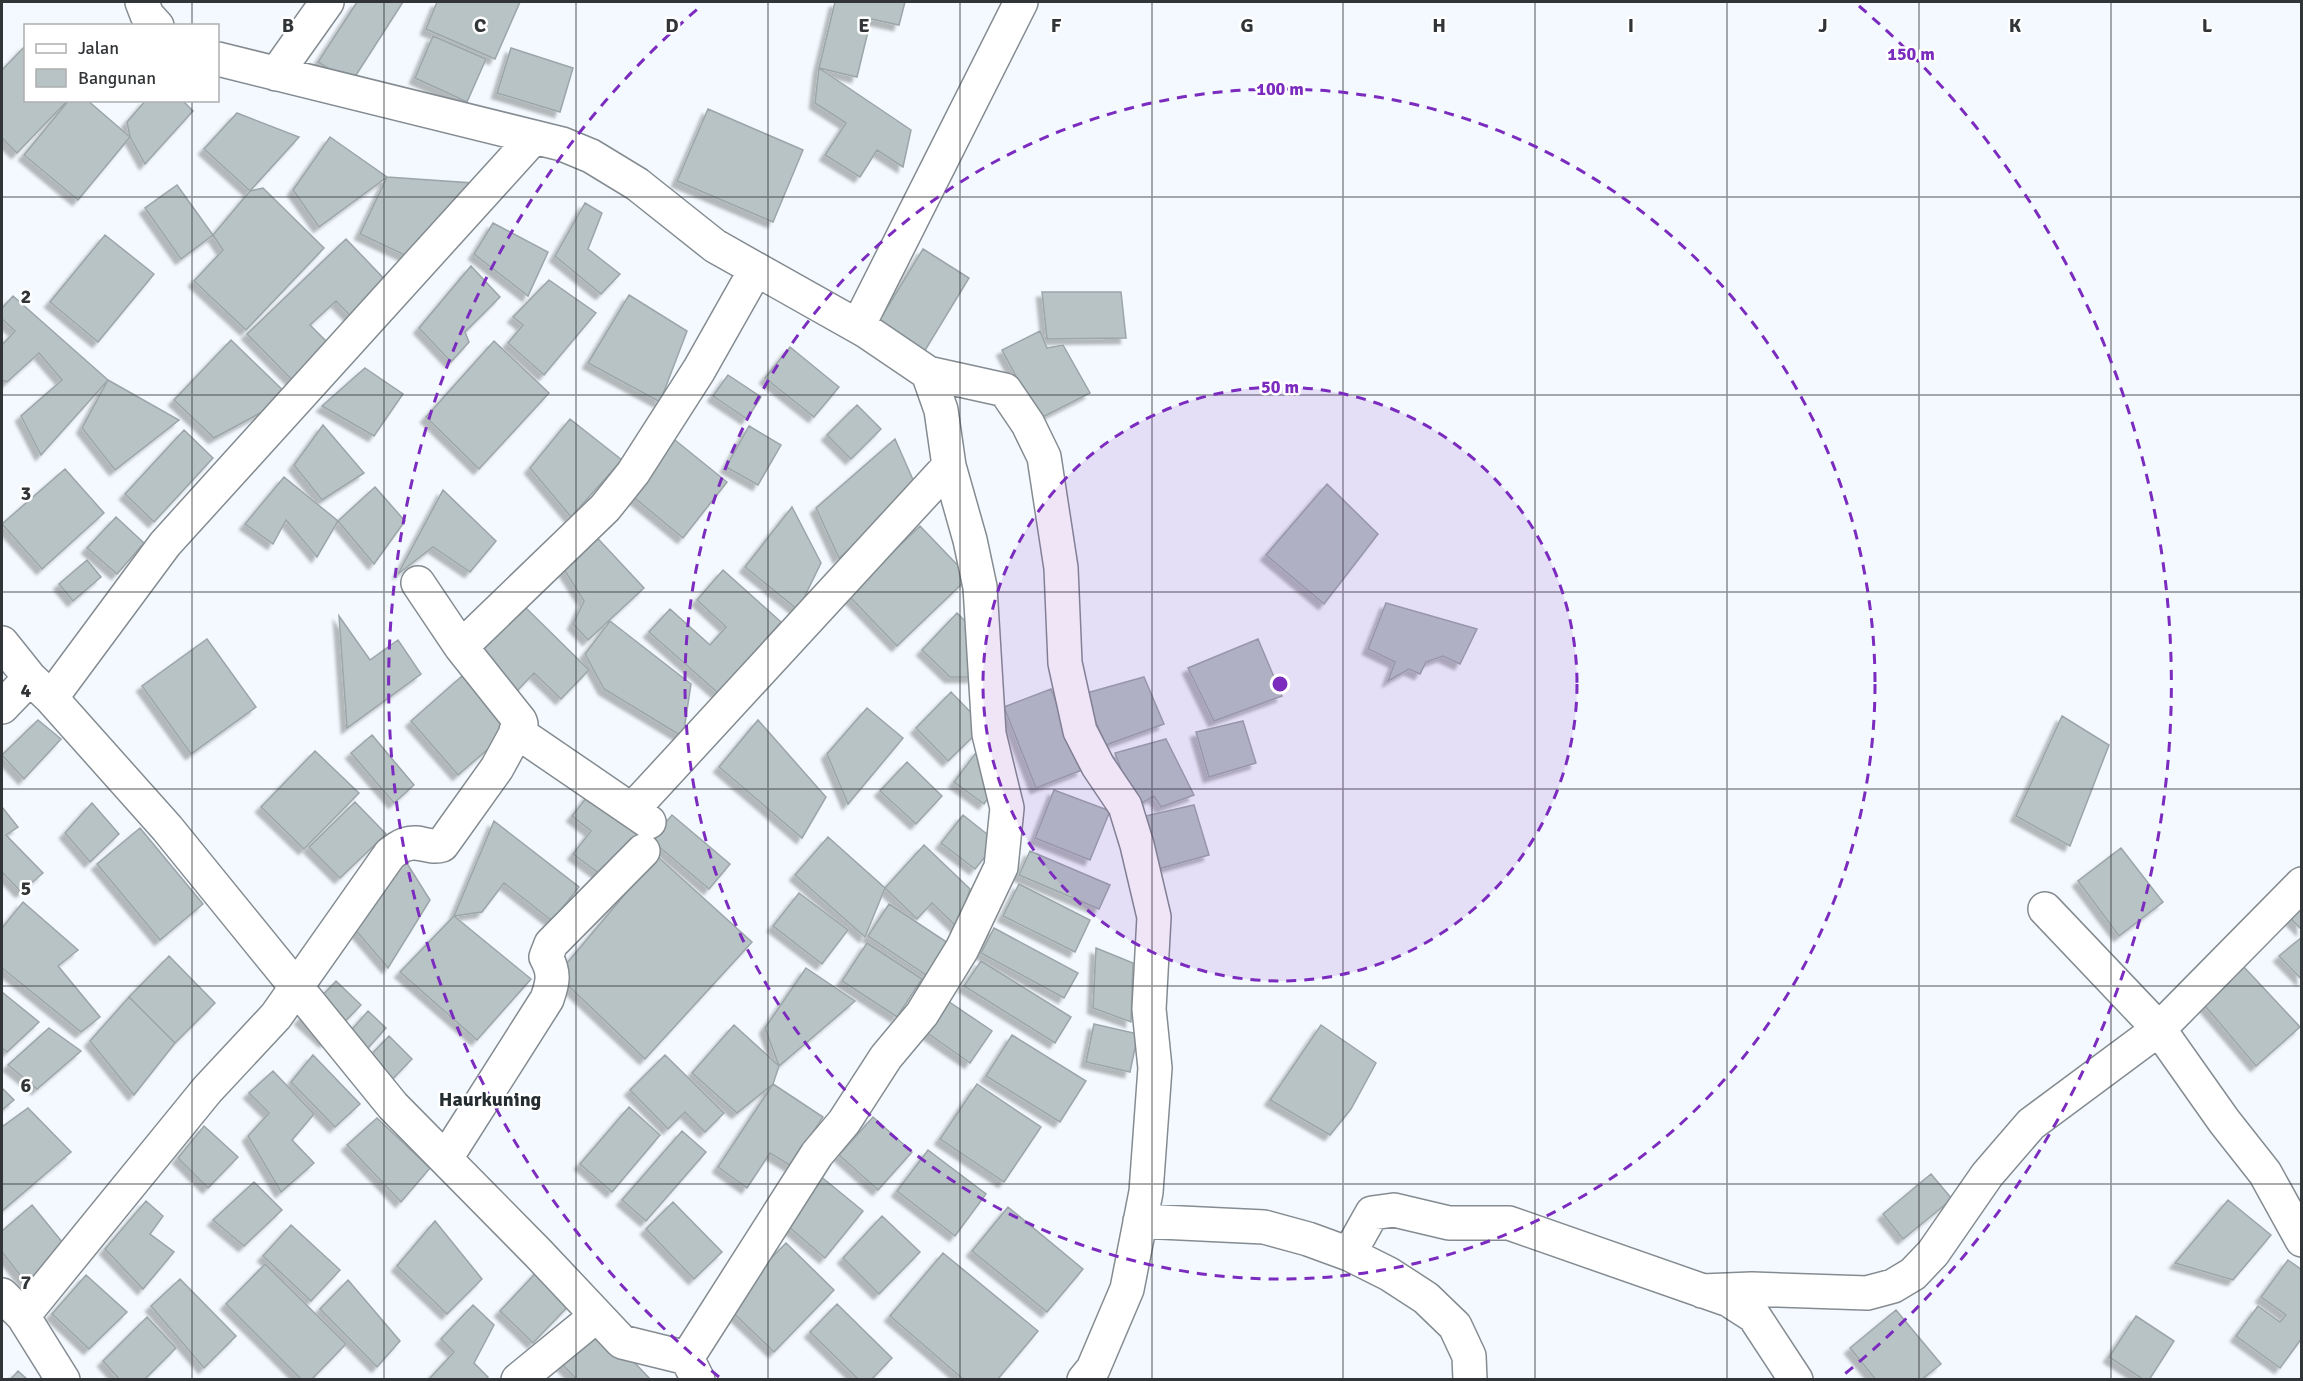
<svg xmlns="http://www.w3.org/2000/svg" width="2303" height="1381" font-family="Signika,sans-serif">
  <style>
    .building { fill: #b8c3c5; stroke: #9ca6a8; stroke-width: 1.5; filter: url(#shadow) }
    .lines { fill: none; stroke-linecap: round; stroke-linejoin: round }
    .street-casing { stroke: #848c91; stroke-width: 36 }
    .street { stroke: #fff; stroke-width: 33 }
    .grid { fill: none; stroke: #323537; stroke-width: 1.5; stroke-opacity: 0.55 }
    .ring { fill: none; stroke: #7b2cbf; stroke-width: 3; stroke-dasharray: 10 8 }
    .labels { text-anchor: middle; stroke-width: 5; stroke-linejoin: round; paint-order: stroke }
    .quarter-label { font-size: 20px; font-weight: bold; fill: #262d31; stroke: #fff }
    .grid-label { font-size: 20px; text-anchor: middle; font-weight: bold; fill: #323537; stroke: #fff; stroke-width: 5; stroke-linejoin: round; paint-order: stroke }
    .centre { fill: #7b2cbf; stroke: #fff; stroke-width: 3 }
    .ring-label { font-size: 18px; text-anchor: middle; font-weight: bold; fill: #7b2cbf; stroke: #fff; stroke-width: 5; stroke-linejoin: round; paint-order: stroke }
  </style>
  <defs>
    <filter id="shadow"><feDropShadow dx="-5.5" dy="5.5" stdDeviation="1.5" flood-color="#0004"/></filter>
  </defs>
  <rect width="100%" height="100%" fill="#f3f9fe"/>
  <!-- building -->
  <path class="building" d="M357,2H403L351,83L318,62Z
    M437,2H520L495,59L426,29Z
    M835,2H905L899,25L871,19L857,77L819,68Z
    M433,36L486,59L467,102L415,78Z
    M26,45V100H68L17,153L2,138V70Z
    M511,48L573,68L560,112L497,93Z
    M819,68L911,130L903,167L877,150L860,177L825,155L846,123L815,103Z
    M69,100H87L130,137L78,200L24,155Z
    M146,100H182L193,111L145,164L130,137L127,122Z
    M708,109L803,150L773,222L677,181Z
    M237,113L299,137L250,191L204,149Z
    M330,137L387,177L319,227L293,190Z
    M387,177L473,183L411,258L360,234Z
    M177,185L213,235L181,259L145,208Z
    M263,188L324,248L246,330L194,281L223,250L213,235L250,191Z
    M585,203L602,213L588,249L620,274L601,294L555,256Z
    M493,223L548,252L528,296L474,254Z
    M105,235L154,274L98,342L50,302Z
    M346,239L393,288L357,323L336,301L310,325L332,347L295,383L247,334Z
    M923,249L969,278L921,357L874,329Z
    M471,266L500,297L465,332L469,342L451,362L419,328Z
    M549,280L596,313L544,375L508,343L523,325L513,317Z
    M1042,292H1121L1126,338L1047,339Z
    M629,295L687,331L660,402L588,363Z
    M13,296L108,380L41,455L21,416L62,380L39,353L7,382L2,380V345L15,331L2,319V308Z
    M1040,331L1047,348L1063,345L1090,393L1039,419L1002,350Z
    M231,340L290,397L214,438L174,400Z
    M494,341L549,393L479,469L426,417Z
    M790,347L839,387L814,417L765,378Z
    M365,368L403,394L374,436L322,406Z
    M728,375L761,397L747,419L713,396Z
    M108,380L179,420L115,470L82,428Z
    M857,405L881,429L851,459L827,435Z
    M570,419L622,460L571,517L530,468Z
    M323,425L364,473L322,500L294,465Z
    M749,426L781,445L758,485L726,467Z
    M184,430L213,458L154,522L125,494Z
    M670,436L727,482L683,538L626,491Z
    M895,439L918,491L839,558L816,508Z
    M65,469L104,513L42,569L2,524Z
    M284,477L338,521L317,557L286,520L273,544L245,524Z
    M1327,484L1378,534L1324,604L1266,555Z
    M375,487L405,521L374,564L338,521Z
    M443,490L496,541L470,572L433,547L398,574Z
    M792,507L821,563L798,610L745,567Z
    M116,517L144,543L117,574L87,548Z
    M920,526L969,577L897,646L848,595Z
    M588,528L644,588L588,640L573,624L584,601L565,571Z
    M87,560L101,577L73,601L59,584Z
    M723,570L781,622L718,693L649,632L670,609L710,645L726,627L697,600Z
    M1386,603L1477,629L1460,664L1443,656L1426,662L1420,674L1409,669L1388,681L1395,662L1368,649Z
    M524,606L589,670L561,699L534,673L517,691L478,653Z
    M957,613L973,629L974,677H950L922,650Z
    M339,616L370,660L398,640L421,674L347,728Z
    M610,621L691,684L683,737L604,689L585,654Z
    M207,639L256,707L191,754L142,686Z
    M1258,639L1282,696L1214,721L1188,668Z
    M462,676L510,730L458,775L411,721Z
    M1144,677L1164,724L1106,745L1083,694Z
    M1051,689L1082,770L1036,788L1004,707Z
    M951,692L984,726L948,761L916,728Z
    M867,708L903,738L848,804L827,754Z
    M2062,716L2109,745L2070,846L2016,816Z
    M38,720L61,739L24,779L2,755Z
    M758,720L826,797L802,838L719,767Z
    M1243,721L1256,763L1209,777L1196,732Z
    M372,735L414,785L394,803L351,753Z
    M1166,739L1194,795L1161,807L1154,796L1135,807L1115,753Z
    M978,750L1007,772L984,804L954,782Z
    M315,751L359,793L304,849L261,807Z
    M907,762L942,796L916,824L880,791Z
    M1054,790L1110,811L1090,860L1035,838Z
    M590,793L643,834L608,880L573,854L591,831L572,816Z
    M355,802L386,834L340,878L309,847Z
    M92,803L119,834L90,862L65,833Z
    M1194,805L1209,855L1158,869L1141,817Z
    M2,807L18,827L6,835L43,873L21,892L2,872Z
    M672,815L730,864L709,889L651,840Z
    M963,815L997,842L975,869L941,843Z
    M494,821L579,887L552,921L504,883L482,912L454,916Z
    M140,828L203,904L160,940L97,864Z
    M828,837L885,888L865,937L795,875Z
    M924,845L970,889L958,928L932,903L917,919L885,888Z
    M2121,848L2163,902L2119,936L2078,881Z
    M1030,851L1110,885L1099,909L1019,875Z
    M657,856L752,942L645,1059L557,975Z
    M403,857L430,900L388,968L353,927Z
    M1019,884L1090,920L1075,952L1003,916Z
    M799,893L848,930L822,964L773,926Z
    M23,902L78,950L58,966L100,1017L81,1032L2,968V928Z
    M889,904L951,945L929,977L868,936Z
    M2302,908V930L2289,917Z
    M454,916L531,979L477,1040L400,972Z
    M994,928L1078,973L1064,998L981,953Z
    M2302,937V980L2279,956Z
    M867,943L922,979L897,1017L842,981Z
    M1096,948L1133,963L1131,1022L1093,1008Z
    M169,956L215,1003L175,1043L129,997Z
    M981,961L1071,1017L1055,1043L964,986Z
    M2243,966L2300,1027L2256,1066L2200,1000Z
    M806,968L855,1001L779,1066L765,1028Z
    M336,981L361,1005L325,1042L300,1019Z
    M2,992L39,1022L7,1052L2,1048Z
    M129,997L175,1043L134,1095L90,1041Z
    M945,999L992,1031L970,1063L923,1030Z
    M368,1011L386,1028L359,1058L341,1042Z
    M1094,1024L1138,1034L1130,1072L1086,1062Z
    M734,1025L779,1066L773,1084L737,1113L692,1073Z
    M1321,1025L1376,1063L1351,1109L1330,1135L1270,1100Z
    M49,1028L81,1051L37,1089L8,1065Z
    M1012,1035L1086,1081L1060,1122L986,1076Z
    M389,1036L412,1059L383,1089L360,1066Z
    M313,1055L360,1104L335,1127L291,1082Z
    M665,1055L724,1113L705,1132L685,1112L668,1129L630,1090Z
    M273,1071L314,1114L292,1140L314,1163L281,1192L248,1136L269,1113L249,1093Z
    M773,1084L823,1117L791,1166L770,1153L747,1188L718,1167Z
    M977,1084L1041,1127L1004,1182L940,1139Z
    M2,1088L14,1100L2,1110Z
    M629,1107L660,1135L612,1192L580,1164Z
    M28,1108L71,1152L2,1211V1127Z
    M873,1117L912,1152L878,1190L839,1155Z
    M377,1118L430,1168L401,1202L347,1145Z
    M204,1126L238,1157L208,1188L178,1158Z
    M682,1131L706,1152L646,1221L622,1200Z
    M928,1150L986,1194L955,1236L897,1191Z
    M1931,1174L1952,1199L1903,1239L1883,1214Z
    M819,1175L863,1211L825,1258L782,1221Z
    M254,1182L282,1210L244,1246L213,1220Z
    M2228,1200L2271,1235L2233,1280L2175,1263Z
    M146,1201L163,1216L150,1234L174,1252L143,1289L105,1249Z
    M673,1202L722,1252L694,1279L646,1229Z
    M32,1205L71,1253L30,1288L2,1252V1231Z
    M1008,1207L1083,1269L1047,1312L972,1251Z
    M882,1216L920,1252L879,1294L843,1258Z
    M435,1221L482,1279L447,1314L397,1266Z
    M291,1225L340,1270L311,1301L263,1256Z
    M786,1243L834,1290L774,1352L725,1305Z
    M943,1253L1038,1331L997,1380H964L890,1316Z
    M2288,1260L2302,1270V1338L2280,1368L2236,1336L2258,1306L2280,1322L2286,1315L2261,1297Z
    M545,1263L579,1295L533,1343L500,1311Z
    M265,1264L346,1344L311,1380H302L226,1304Z
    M86,1275L127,1312L89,1349L52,1314Z
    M180,1279L236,1336L204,1368L151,1306Z
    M348,1280L400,1341L377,1367L320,1309Z
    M837,1304L892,1358L871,1380H859L810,1332Z
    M473,1305L494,1325L474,1363L488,1377L486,1380H432L430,1378L454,1352L441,1339Z
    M1896,1310L1941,1364L1921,1380H1876L1850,1348Z
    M2136,1316L2174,1341L2149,1380H2144L2109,1357Z
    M147,1317L176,1348L144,1380H120L103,1361Z
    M597,1323L651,1380H577L558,1360Z
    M18,1371L28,1380H10Z"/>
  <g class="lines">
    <defs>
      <path id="street" d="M142,2L147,15L157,26
        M218,59L562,144L591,156L637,184L715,246L866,331L928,373L941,410L949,466L970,540L980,587L989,734L1007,808L1001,867L962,949L922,1014L886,1057L844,1122L817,1154L687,1358
        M276,74L327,2
        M858,326L1021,2
        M928,373L1005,390L1028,424L1044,457L1061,568L1065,663L1080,731L1098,766L1125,806L1137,845L1154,917L1149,1009L1155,1068L1146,1192L1127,1289L1093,1369L1084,1380
        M2,643L30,678L51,698L167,828L393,1106L538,1253L622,1342L687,1358L698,1380
        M461,647L605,508L633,473L699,370L756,269
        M51,698L165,544L534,137
        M2,707L30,678
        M516,731L649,822
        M632,810L949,466
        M2302,884L2159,1029L2224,1121L2265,1173L2302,1240
        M446,1158L547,999C553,982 555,973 546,957L551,944L643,851
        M1140,1221L1264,1227L1308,1239L1349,1254L1389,1274L1426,1298L1455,1326L1469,1356L1470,1380
        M1349,1254L1372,1213L1394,1210L1449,1223H1509L1729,1300L1754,1316L1796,1380
        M1702,1291L1752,1289L1867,1293L1893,1286L1913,1274L1933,1253L1987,1175L2031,1124L2159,1029L2045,909
        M2,1295L23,1316L63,1380
        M23,1316L207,1090L276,1016L390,854C395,851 400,845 407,844C419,840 430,849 442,845L497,768L521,724L520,721L461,647L418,583
        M518,1380L596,1316"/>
    </defs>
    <!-- street casing -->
    <use href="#street" class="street-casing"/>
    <!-- street -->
    <use href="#street" class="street"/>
  </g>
  <!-- grid -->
  <path class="grid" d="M192,2V26M384,2V1380M576,2V1380M768,2V1380M960,2V1380M1152,2V1380M1343,2V1380M1535,2V1380M1727,2V1380M1919,2V1380M2111,2V1380M192,100V1380M2,197H2302M2,395H2302M2,592H2302M2,789H2302M2,986H2302M2,1184H2302"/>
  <!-- distance rings -->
  <circle cx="1280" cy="684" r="297" fill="#7b2cbf" fill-opacity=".12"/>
  <g class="ring">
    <circle cx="1280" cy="684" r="297"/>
    <circle cx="1280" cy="684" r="595"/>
    <path d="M719 1377A892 892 0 0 1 701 6M1859 6A892 892 0 0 1 1841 1377"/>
  </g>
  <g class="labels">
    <!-- quarter labels -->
    <g class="quarter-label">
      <text x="490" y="1106">Haurkuning</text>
    </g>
  </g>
  <g class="grid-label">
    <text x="288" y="32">B</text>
    <text x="480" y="32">C</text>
    <text x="672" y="32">D</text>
    <text x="864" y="32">E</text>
    <text x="1056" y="32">F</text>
    <text x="1247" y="32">G</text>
    <text x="1439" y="32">H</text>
    <text x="1631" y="32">I</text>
    <text x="1823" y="32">J</text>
    <text x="2015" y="32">K</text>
    <text x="2207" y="32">L</text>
    <text x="26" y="303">2</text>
    <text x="26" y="500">3</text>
    <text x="26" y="697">4</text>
    <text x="26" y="895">5</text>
    <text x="26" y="1092">6</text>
    <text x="26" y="1289">7</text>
  </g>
  <circle cx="1280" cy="684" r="9" class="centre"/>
  <g class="ring-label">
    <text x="1911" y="60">150 m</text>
    <text x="1280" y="95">100 m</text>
    <text x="1280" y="393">50 m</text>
  </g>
  <!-- border -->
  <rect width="2303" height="1381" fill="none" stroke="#323537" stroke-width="6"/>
  <!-- legend -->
  <rect x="24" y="24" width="195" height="78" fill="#ffffff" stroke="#adaeaf" stroke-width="1.5"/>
  <rect x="36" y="44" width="30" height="9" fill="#ffffff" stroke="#adaeaf" stroke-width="1.5"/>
  <text x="78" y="54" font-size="18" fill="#323537">Jalan</text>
  <rect x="36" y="69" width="30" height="18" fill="#b8c3c5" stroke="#adaeaf" stroke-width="1.5"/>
  <text x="78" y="84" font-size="18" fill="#323537">Bangunan</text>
</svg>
